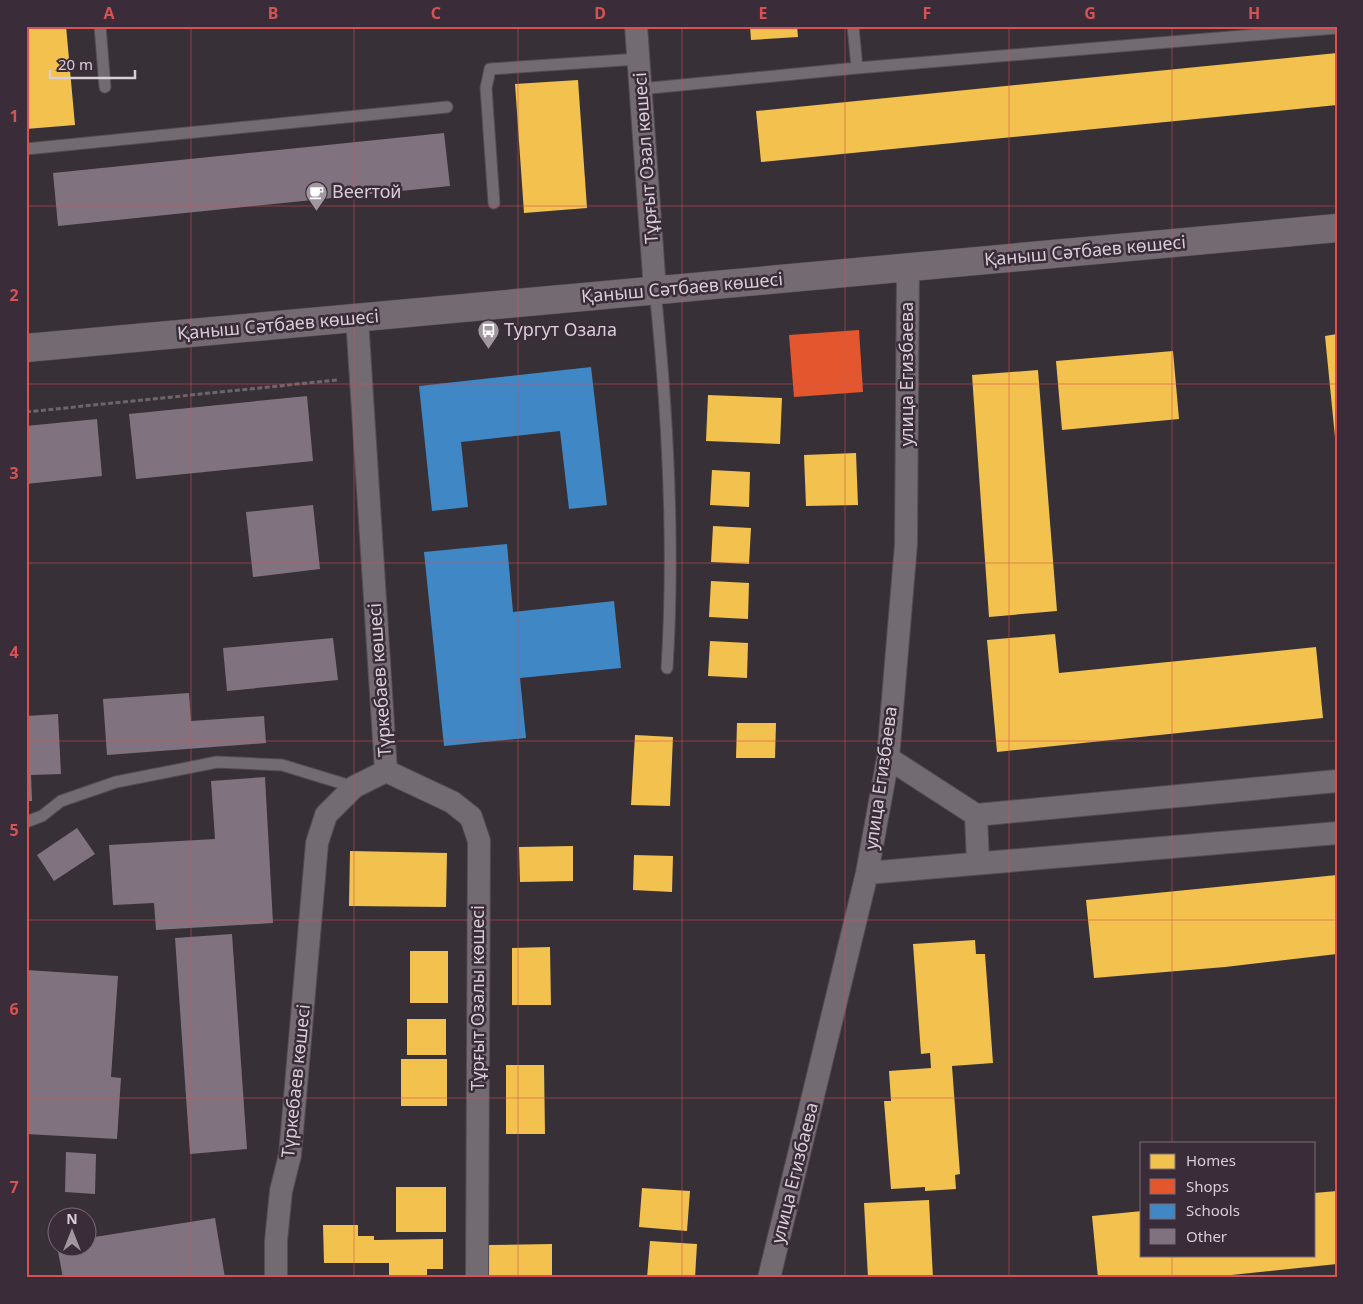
<svg xmlns="http://www.w3.org/2000/svg" width="1363" height="1304" font-family="'Noto Sans',sans-serif">
  <style>
    .homes { fill: #f2c14e }
    .shops { fill: #e4572e }
    .schools { fill: #3f88c5 }
    .building { fill: #80737f }
    .lines { fill: none; stroke-linecap: round; stroke-linejoin: round }
    .service-casing { stroke: #534c53; stroke-width: 13 }
    .minor-casing { stroke: #534c53; stroke-width: 24 }
    .secondary-casing { stroke: #534c53; stroke-width: 29 }
    .path { stroke: #6c666c; stroke-width: 3; stroke-dasharray: 5 2.5; stroke-linecap: butt }
    .service { stroke: #726b71; stroke-width: 11 }
    .minor { stroke: #726b71; stroke-width: 22 }
    .secondary { stroke: #746b72; stroke-width: 28 }
    .grid { fill: none; stroke: #d65254; stroke-width: 1; stroke-opacity: 0.55 }
    .labels { text-anchor: middle; stroke-width: 5; stroke-linejoin: round; paint-order: stroke }
    .street-label { font-size: 18px; fill: #d8ced7; stroke: #3b2c3a }
    .poi-label { font-size: 18px; fill: #d8ced7; stroke: #3b2c3a; text-anchor: start }
    .neatline { fill: none; stroke: #d65254; stroke-width: 2 }
    .grid-label { font-size: 16px; text-anchor: middle; font-weight: bold; fill: #d65254 }
  </style>
  <rect width="100%" height="100%" fill="#383037"/>
  <!-- homes -->
  <path class="homes" d="M26,26H66L75,125L26,129Z
    M750,26H797L798,37L751,40Z
    M1337,53V105L761,162L756,111Z
    M578,80L587,208L524,213L515,84Z
    M1337,334V437H1335L1325,336Z
    M1173,351L1179,419L1062,430L1056,361Z
    M1038,370L1057,611L989,617L972,375Z
    M708,395L782,398L780,444L706,441Z
    M856,453L858,505L806,506L804,455Z
    M712,470L750,472L749,507L710,505Z
    M713,526L751,528L749,564L711,562Z
    M711,581L749,583L748,619L709,617Z
    M1055,634L1059,673L1316,647L1323,718L997,752L987,640Z
    M710,641L748,643L747,678L708,676Z
    M737,723H776L775,758H736Z
    M635,735L673,737L670,806L631,805Z
    M573,846V881L520,882L519,847Z
    M350,851L447,853L446,907L349,906Z
    M634,855L673,856L672,892L633,890Z
    M1337,875V954L1225,967L1094,978L1086,900Z
    M975,940L976,954H985L993,1063L952,1066L960,1174L955,1175L956,1189L925,1191V1187L891,1189L884,1101H891L889,1071L931,1068L930,1053L921,1054L913,944Z
    M550,947L551,1005H512V948Z
    M410,951H448V1003H410Z
    M407,1019H446V1055H407Z
    M401,1059H447V1106H401Z
    M506,1065H544L545,1134H506Z
    M396,1187H446V1232H396Z
    M642,1188L690,1191L687,1231L639,1227Z
    M1337,1191V1264L1203,1278H1098L1092,1216L1142,1211V1255H1314V1193Z
    M929,1200L933,1278H868L864,1203Z
    M323,1225H358V1236H374V1240L443,1239V1269H427V1276H389V1263H324Z
    M650,1241L697,1244L695,1278H647Z
    M552,1244V1278H488V1245Z"/>
  <!-- shops -->
  <path class="shops" d="M859,330L863,392L794,397L789,335Z"/>
  <!-- schools -->
  <path class="schools" d="M591,367L607,505L569,509L560,431L461,442L468,507L432,511L419,386Z
    M507,544L513,612L614,601L621,668L520,678L526,738L444,746L424,552Z"/>
  <!-- building -->
  <path class="building" d="M444,133L450,186L58,226L53,173Z
    M307,396L313,461L136,479L129,414Z
    M97,419L102,476L26,484V426Z
    M313,505L320,569L253,577L246,512Z
    M333,638L338,680L227,691L223,648Z
    M189,693L191,721L264,716L266,743L107,755L103,699Z
    M58,714L61,774L31,775L32,801H26V716Z
    M265,777L273,923L156,930L154,903L113,905L109,845L215,839L211,781Z
    M77,828L95,854L54,881L37,855Z
    M232,934L247,1149L190,1154L175,938Z
    M26,970L118,976L111,1077L121,1078L117,1139L26,1134Z
    M66,1152L96,1154L95,1194L65,1192Z
    M215,1218L225,1278H63L57,1246H88V1238Z"/>
  <g class="lines">
    <defs>
      <path id="service" d="M100,26L105,87
        M853,26L857,68
        M640,89L857,68L1337,28
        M26,149L447,107
        M494,203L486,88L490,69L638,59
        M655,290C668,416 675,542 667,668
        M26,822L42,816L61,801L116,782L217,762L282,765L354,787"/>
      <path id="minor" d="M636,26L655,290
        M357,318L386,771
        M888,758L976,815L1337,781
        M386,771L452,802L471,817L479,841L477,1278
        M976,815L978,863
        M867,873L1337,833
        M276,1278V1241L281,1191L290,1155L317,843L326,815L354,787L386,771
        M769,1278L867,873L888,758L906,544L908,267"/>
      <path id="secondary" d="M26,348L1337,228"/>
    </defs>
    <!-- service casing -->
    <use href="#service" class="service-casing"/>
    <!-- minor casing -->
    <use href="#minor" class="minor-casing"/>
    <!-- secondary casing -->
    <use href="#secondary" class="secondary-casing"/>
    <!-- path -->
    <path class="path" d="M26,412L337,380"/>
    <!-- service -->
    <use href="#service" class="service"/>
    <!-- minor -->
    <use href="#minor" class="minor"/>
    <!-- secondary -->
    <use href="#secondary" class="secondary"/>
  </g>
  <!-- grid -->
  <path class="grid" d="M191,26V1278M354,26V1278M518,26V1278M682,26V1278M845,26V1278M1009,26V1278M1172,26V1143M26,206H1337M26,384H1337M26,563H1337M26,741H1337M26,920H1337M26,1098H1337M1172,1255V1278"/>
  <!-- icons -->
  <defs>
    <symbol id="cafe-pin" viewBox="-11 -11 22 30"><path d="M0 17L-7.5 6A9.5 9.5 0 1 1 7.5 6Z" fill="#a0979f" stroke="#3b2c3a"/><path d="M-5.5-4.5H6V0H3Q3 3.5 0 3.5H-2.5Q-5.5 3.5-5.5 0ZM3-3.2v2h1.7v-2ZM-6 4.5H4V6H-6Z" fill="#fff"/></symbol>
    <symbol id="bus-pin" viewBox="-11 -11 22 30"><path d="M0 17L-7.5 6A9.5 9.5 0 1 1 7.5 6Z" fill="#a0979f" stroke="#3b2c3a"/><path d="M-5-6H5V4H4V6H2V4H-2V6H-4V4H-5ZM-3.5-4V0h7V-4ZM-3.5 1.2v1.5H-2V1.2ZM2 1.2v1.5H3.5V1.2Z" fill="#fff"/></symbol>
  </defs>
  <g fill-rule="evenodd">
    <use href="#cafe-pin" x="304" y="180" width="25" height="34"/>
    <use href="#bus-pin" x="476" y="318" width="25" height="34"/>
  </g>
  <g class="labels">
    <!-- street labels -->
    <g class="street-label">
      <text transform="translate(646 158) rotate(-94)" y="6">Тұрғыт Озал көшесі</text>
      <text transform="translate(1085 251) rotate(-5)" y="6">Қаныш Сәтбаев көшесі</text>
      <text transform="translate(682 288) rotate(-5)" y="6">Қаныш Сәтбаев көшесі</text>
      <text transform="translate(278 325) rotate(-5)" y="6">Қаныш Сәтбаев көшесі</text>
      <text transform="translate(907 374) rotate(-90)" y="6">улица Егизбаева</text>
      <text transform="translate(380 680) rotate(-94)" y="6">Түркебаев көшесі</text>
      <text transform="translate(881 778) rotate(-82)" y="6">улица Егизбаева</text>
      <text transform="translate(478 998) rotate(-90)" y="6">Тұрғыт Озалы көшесі</text>
      <text transform="translate(296 1081) rotate(-84)" y="6">Түркебаев көшесі</text>
      <text transform="translate(795 1173) rotate(-76)" y="6">улица Егизбаева</text>
    </g>
    <!-- poi labels -->
    <g class="poi-label">
      <text x="332" y="198">Beerтой</text>
      <text x="504" y="336">Тургут Озала</text>
    </g>
  </g>
  <!-- border -->
  <rect width="1363" height="1304" fill="none" stroke="#3b2c3a" stroke-width="55"/>
  <!-- legend -->
  <rect x="1140" y="1142" width="175" height="115" fill="#3b2c3a" stroke="#7a6d79"/>
  <rect x="1150" y="1154" width="25" height="15" fill="#f2c14e" stroke="#7a6d79"/>
  <text x="1186" y="1166" font-size="15" fill="#d8ced7">Homes</text>
  <rect x="1150" y="1179" width="25" height="15" fill="#e4572e" stroke="#7a6d79"/>
  <text x="1186" y="1192" font-size="15" fill="#d8ced7">Shops</text>
  <rect x="1150" y="1204" width="25" height="15" fill="#3f88c5" stroke="#7a6d79"/>
  <text x="1186" y="1216" font-size="15" fill="#d8ced7">Schools</text>
  <rect x="1150" y="1229" width="25" height="15" fill="#80737f" stroke="#7a6d79"/>
  <text x="1186" y="1242" font-size="15" fill="#d8ced7">Other</text>
  <!-- north arrow -->
  <g transform="translate(72 1232)"><circle r="24" fill="#3b2c3a" stroke="#7a6d79"/>
  <path d="M0-4L9 19L0 12L-9 19Z" fill="#a0979f"/>
  <text y="-8" font-size="14" font-weight="bold" text-anchor="middle" fill="#d8ced7">N</text>
  </g>
  <!-- scale -->
  <path d="M50 70v8h85v-8" fill="none" stroke="#d8ced7" stroke-width="2.5"/>
  <text x="58" y="70" font-size="15" fill="#d8ced7" stroke="#3b2c3a" stroke-width="4" paint-order="stroke">20 m</text>
  <rect x="28" y="28" width="1308" height="1248" class="neatline"/>
  <g class="grid-label">
    <text x="109" y="19">A</text>
    <text x="273" y="19">B</text>
    <text x="436" y="19">C</text>
    <text x="600" y="19">D</text>
    <text x="763" y="19">E</text>
    <text x="927" y="19">F</text>
    <text x="1090" y="19">G</text>
    <text x="1254" y="19">H</text>
    <text x="14" y="122">1</text>
    <text x="14" y="301">2</text>
    <text x="14" y="479">3</text>
    <text x="14" y="658">4</text>
    <text x="14" y="836">5</text>
    <text x="14" y="1015">6</text>
    <text x="14" y="1193">7</text>
  </g>
</svg>
